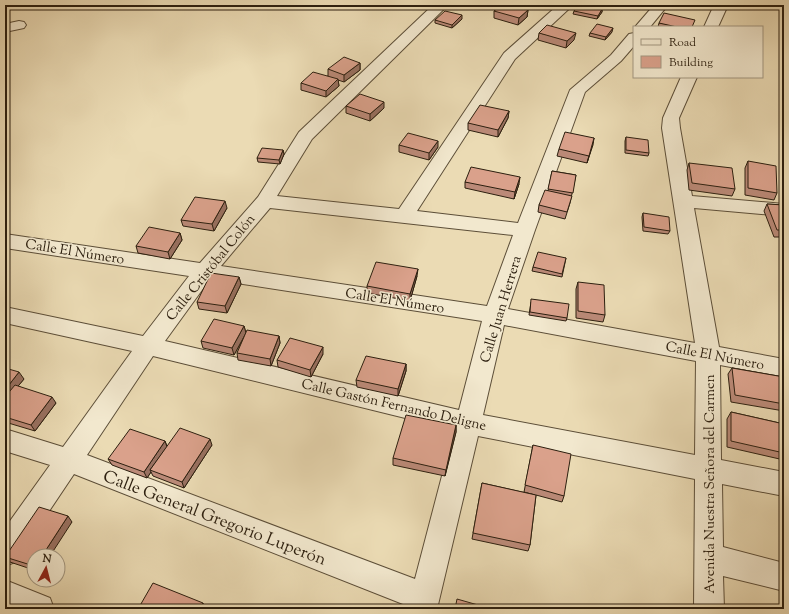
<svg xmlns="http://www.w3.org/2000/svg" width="789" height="614" font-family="'Sorts Mill Goudy',serif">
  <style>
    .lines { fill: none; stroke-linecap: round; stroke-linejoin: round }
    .minor-casing { stroke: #5c4e38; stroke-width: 2 }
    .minor { fill: #f2e8ce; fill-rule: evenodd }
    .wall { fill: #bb8a78; stroke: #2c1f0f }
    .shaded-wall { fill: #997161; stroke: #2c1f0f }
    .building { fill: #daa18b; stroke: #2c1f0f }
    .labels { text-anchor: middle; stroke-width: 3; stroke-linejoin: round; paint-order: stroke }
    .street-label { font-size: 14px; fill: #2c1f0f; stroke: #f2e8ce }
    .near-street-label { font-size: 17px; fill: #2c1f0f; stroke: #f2e8ce }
  </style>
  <rect width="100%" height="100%" fill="#ebdbb4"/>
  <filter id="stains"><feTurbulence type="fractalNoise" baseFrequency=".005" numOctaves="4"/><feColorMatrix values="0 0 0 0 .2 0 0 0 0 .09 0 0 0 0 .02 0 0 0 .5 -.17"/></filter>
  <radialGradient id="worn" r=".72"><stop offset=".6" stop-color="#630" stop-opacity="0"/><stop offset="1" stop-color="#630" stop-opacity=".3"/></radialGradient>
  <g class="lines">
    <defs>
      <path id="minor" d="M433,5H448L312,139L277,196L399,209L504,53L558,5H573L515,59L417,211L518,223L570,90L611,55L629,34L634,33V46L621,61L585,92L535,230L508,309L695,343L662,128L663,118L681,77H697L679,118L680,128L692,196L784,204V216L694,208L719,347L784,359V377L720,365L721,460L784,472V496L722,484L723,547L784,563V591L723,576L724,609H694L695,479L478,436L437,609H407L408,606L74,474L15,562L5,566V528L50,465L5,451V429L63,447L132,351L5,323V307L143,336L189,276L5,248V234L200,263L258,197L299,132ZM270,208L513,235L487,306L221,266ZM210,279L482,321L459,410L165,341ZM504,325L696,361L695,455L483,415ZM153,356L454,430L415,579L87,455Z
        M654,5H668L650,27H635Z
        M714,5H728L718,27H704Z
        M19,21L24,22L26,25L24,28L5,32V24Z
        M5,580L50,598L54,609H5Z"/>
    </defs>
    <!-- minor casing -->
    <use href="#minor" class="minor-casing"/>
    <!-- minor -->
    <use href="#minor" class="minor"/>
  </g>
  <!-- wall -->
  <path class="wall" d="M602,9V12L597,19L573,14L574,11Z
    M528,10L527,17L518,25L494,18V11Z
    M462,19L452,28L435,23V20Z
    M659,23L692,27H658Z
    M612,32L605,40L589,36L590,33Z
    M539,33L574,40L566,48L538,40Z
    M360,63V70L344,82L338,80L339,86L326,97L301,90V83L328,76V69Z
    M346,106L384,108L370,121L346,113Z
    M509,111L508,118L498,137L468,130V123Z
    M626,137L649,153L648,156L625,153V141Z
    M594,138L587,163L557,156L559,149Z
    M399,145L438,147L429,160L399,152Z
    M283,150L284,154L280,164L258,162L257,158Z
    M748,161L777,193L774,200L745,195V168Z
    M689,163L735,189L732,196L689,190L687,170Z
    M552,171L576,175L570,203L565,219L538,212L539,205L548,191Z
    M465,182L519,184L514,199L465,188Z
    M767,204L784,205V237H774L764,211Z
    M227,208L214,231L183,226L181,220Z
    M643,213L670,231L668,234L643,231L642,217Z
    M180,233L182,240L170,259L138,253L136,246Z
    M566,258L562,277L532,271L533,267Z
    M417,276L410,301L367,293V286Z
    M239,277L241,284L227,313L199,309L197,302Z
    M578,282L605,315L603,322L576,318V289Z
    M531,302L567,318L566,321L529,315Z
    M244,326L246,333L279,336L280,343L271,366L238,360L237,353L245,335L234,355L203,348L201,341Z
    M323,354L311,377L278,367L277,360Z
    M406,364V371L398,396L357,387L356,380Z
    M5,368L24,379L18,386L56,403L35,431L5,422Z
    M732,368L784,377V411L731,402L728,374Z
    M731,412L784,424V460L727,447V419Z
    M456,425V432L445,476L393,465V458Z
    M165,441L167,446L212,445L184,488L153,476L151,472L147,478L112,465L108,459Z
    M533,445L564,496L562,502L536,495L530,545L528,551L472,539L482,483L535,495L524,492Z
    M72,522L34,556V570L10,562L5,557Z"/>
  <!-- shaded-wall -->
  <path class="shaded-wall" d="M602,9V12L597,19L598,16Z
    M528,10L527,17L518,25L519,18Z
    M462,15V19L452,28V25Z
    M613,28L612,32L605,40L606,37Z
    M576,33L574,40L566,48L567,41Z
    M360,63V70L344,82V75Z
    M338,79L339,86L326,97V91Z
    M384,102V108L370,121V114Z
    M509,111L508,118L498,137V130Z
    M594,138L593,145L587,163L589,156Z
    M438,141V147L429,160V153Z
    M283,150L284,154L280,164L279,160Z
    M520,177L519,184L514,199L515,192Z
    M225,201L227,208L214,231L212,224Z
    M180,233L182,240L170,259L168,252Z
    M418,269L417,276L410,301V294Z
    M239,277L241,284L227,313L225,306Z
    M244,326L246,333L234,355L232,348Z
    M279,336L280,343L271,366L270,359Z
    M323,347V354L311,377L310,370Z
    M406,364V371L398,396V389Z
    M19,372L24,379L5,402V390Z
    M52,397L56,403L35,431L31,425Z
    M456,425V432L445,476L446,470Z
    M210,439L212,445L184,488L182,482Z
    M165,441L167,447L150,470L151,472L147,478L144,472Z
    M68,516L72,522L50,556H42Z
    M203,603L205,608V609H199Z"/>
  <!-- building -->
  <path class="building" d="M502,5H509L528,10L519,18L494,11Z
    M578,5H584L602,9L598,16L574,11Z
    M445,11L462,15L452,25L435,20Z
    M664,13L695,20L692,27H677L659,23Z
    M597,24L613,28L606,37L590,33Z
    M547,25L576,33L567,41L539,33Z
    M344,57L360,63L344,75L328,69Z
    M313,72L338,79L326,91L301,83Z
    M360,94L384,102L370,114L346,106Z
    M480,105L509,111L498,130L468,123Z
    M565,132L594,138L589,156L559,149Z
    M408,133L438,141L429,153L399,145Z
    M626,137L648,140L649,153L626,150Z
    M262,148L283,150L279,160L257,158Z
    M748,161L776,166L777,193L748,188Z
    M689,163L732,168L735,189L692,183Z
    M471,167L520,177L515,192L465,182Z
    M552,171L576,175L573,193L548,189Z
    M545,190L572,196L567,212L539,205Z
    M195,197L225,201L212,224L181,220Z
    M767,204L784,205V230H777Z
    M643,213L669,217L670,231L644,227Z
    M149,227L180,233L168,252L136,246Z
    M538,252L566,258L562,274L533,267Z
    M376,262L418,269L410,294L367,286Z
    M211,273L239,277L225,306L197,302Z
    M578,282L604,285L605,315L578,311Z
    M531,299L569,304L567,318L530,312Z
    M214,319L244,326L232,348L201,341Z
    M247,330L279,336L270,359L237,353Z
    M290,338L323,347L310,370L277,360Z
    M366,356L406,364L398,389L356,380Z
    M5,368L19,372L5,390Z
    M732,368L784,377V404L735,395Z
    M15,385L52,397L31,425L5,417V397Z
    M731,412L784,424V453L731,441Z
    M406,415L456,425L446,470L393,458Z
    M180,428L210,439L182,482L150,470Z
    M130,429L165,441L144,472L108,459Z
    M533,445L571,454L564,496L525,485Z
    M482,483L536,495L530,545L473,533Z
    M39,507L68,516L42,556H34V566L5,557Z
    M153,583L203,603L199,609H138Z
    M457,599L492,609H455Z"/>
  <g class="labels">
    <!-- street labels -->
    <g class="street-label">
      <text transform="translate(75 251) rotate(9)" y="5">Calle El Número</text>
      <text transform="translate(210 267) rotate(-51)" y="5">Calle Cristóbal Colón</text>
      <text transform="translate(395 300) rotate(9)" y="5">Calle El Número</text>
      <text transform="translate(500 309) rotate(-73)" y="5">Calle Juan Herrera</text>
      <text transform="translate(715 355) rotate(11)" y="5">Calle El Número</text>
      <text transform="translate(394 404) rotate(13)" y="5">Calle Gastón Fernando Deligne</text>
      <text transform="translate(709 484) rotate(-90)" y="5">Avenida Nuestra Señora del Carmen</text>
    </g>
    <!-- near-street labels -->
    <g class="near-street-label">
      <text transform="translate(215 517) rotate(21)" y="6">Calle General Gregorio Luperón</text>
    </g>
  </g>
  <!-- margin -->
  <rect width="789" height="614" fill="none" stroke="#ebdbb4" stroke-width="20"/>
  <rect x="6" y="6" width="777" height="602" fill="none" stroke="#2c1f0f" stroke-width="2"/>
  <rect x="10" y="10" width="769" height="594" fill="none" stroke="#2c1f0f"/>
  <!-- legend -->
  <rect x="633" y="26" width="130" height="52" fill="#f2e8ce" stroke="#a39882"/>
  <rect x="641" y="39" width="20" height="6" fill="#f2e8ce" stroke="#a39882"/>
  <text x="669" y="46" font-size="12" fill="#2c1f0f">Road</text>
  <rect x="641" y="56" width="20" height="12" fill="#daa18b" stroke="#a39882"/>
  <text x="669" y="66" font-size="12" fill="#2c1f0f">Building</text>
  <!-- north arrow -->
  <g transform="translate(46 568) rotate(7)"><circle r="19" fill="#f2e8ce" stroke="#a39882"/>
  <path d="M0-3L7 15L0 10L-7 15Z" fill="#8f2418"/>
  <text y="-6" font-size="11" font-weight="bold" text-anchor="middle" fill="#2c1f0f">N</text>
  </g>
  <rect width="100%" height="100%" filter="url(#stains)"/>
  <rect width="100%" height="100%" fill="url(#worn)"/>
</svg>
